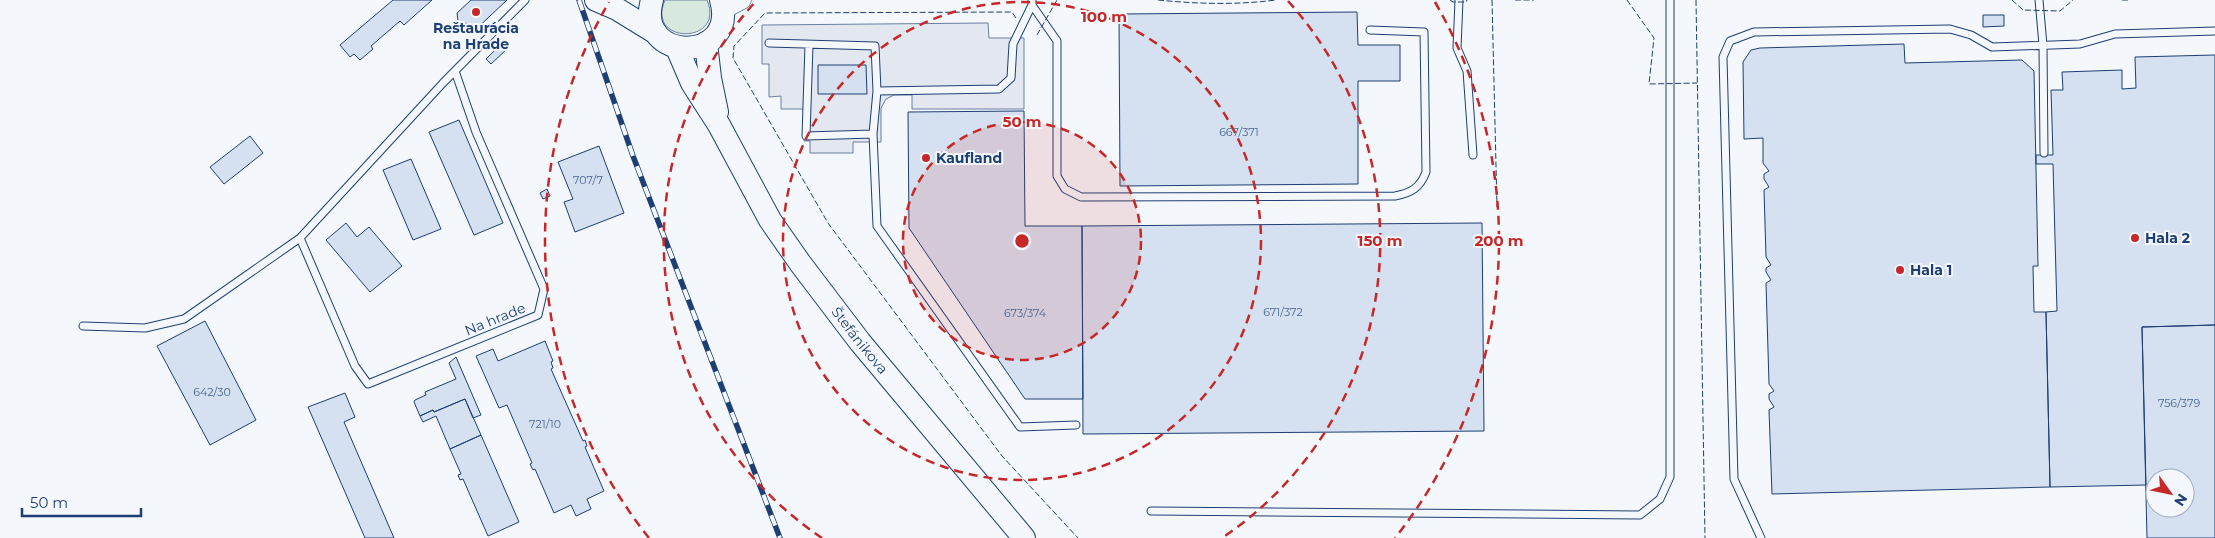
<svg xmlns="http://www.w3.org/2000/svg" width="2215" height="538" font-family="Montserrat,sans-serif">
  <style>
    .green { fill: #d7e8df; stroke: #687fa3 }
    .parking { fill: #e3e8f0; stroke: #687fa3 }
    .building { fill: #d5e0f0; stroke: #1d3f73; fill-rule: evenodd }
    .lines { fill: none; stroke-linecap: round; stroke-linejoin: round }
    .service-casing { stroke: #1d3f73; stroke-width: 9 }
    .tertiary-casing { stroke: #1d3f73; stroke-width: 19 }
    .primary-casing { stroke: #1d3f73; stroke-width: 24 }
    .service { stroke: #f4f7fb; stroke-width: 7 }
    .tertiary { stroke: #f4f7fb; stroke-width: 18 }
    .primary { stroke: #f4f7fb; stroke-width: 22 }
    .rail-casing { stroke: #1d3f73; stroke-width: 5.5 }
    .rail { stroke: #f4f7fb; stroke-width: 4; stroke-dasharray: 11; stroke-linecap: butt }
    .fence { stroke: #1d3f73; stroke-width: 1; stroke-dasharray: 6 2.5; stroke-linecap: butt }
    .ring { fill: none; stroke: #c62828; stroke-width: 2.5; stroke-dasharray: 9 6 }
    .poi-dot { fill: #c62828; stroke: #f4f7fb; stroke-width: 2 }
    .labels { text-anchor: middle; stroke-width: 4; stroke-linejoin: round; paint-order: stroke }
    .number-label { font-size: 11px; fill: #4b6792 }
    .poi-label { font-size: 14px; font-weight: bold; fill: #1d3f73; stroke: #f4f7fb; text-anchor: start }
    .street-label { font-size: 14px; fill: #1d3f73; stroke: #f4f7fb }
    .centre { fill: #c62828; stroke: #f4f7fb; stroke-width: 2.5 }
    .ring-label { font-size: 15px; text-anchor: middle; font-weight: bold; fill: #c62828; stroke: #f4f7fb; stroke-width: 4; stroke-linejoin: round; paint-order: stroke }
  </style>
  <rect width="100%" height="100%" fill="#f4f7fb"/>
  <!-- green -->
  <path class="green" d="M665,0H707C726,45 645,45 665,0Z"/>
  <!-- parking -->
  <path class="parking" d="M988,23L989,38H1024V109H912V95H894L886,99L881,108V142H853V153H810V141H804V109H781V96L769,97V64H762V25Z"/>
  <!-- building -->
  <path class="building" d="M393,0H432L404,25L400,21L371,46L373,49L360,60L354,54L350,57L340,45Z
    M471,0H507L473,32L466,23L456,30L454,27L458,21L457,13Z
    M1357,12L1358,45H1400V81H1358V184L1120,186L1119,14Z
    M1983,15H2004V26L1983,27Z
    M503,42L508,48L491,64L486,59Z
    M1904,44L1905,63L2022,60L2034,71L2038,266H2033L2034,312H2046L2050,487L1772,494L1769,410L1774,407L1769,399V394L1774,391L1769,384L1766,283L1771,280L1766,272V268L1771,265L1766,257L1764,190L1769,187L1764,179V174L1769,171L1763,163V138L1744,139L1743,62L1751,50L1760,48Z
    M2215,55V325L2142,327L2146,485L2050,487L2046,312L2057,311L2053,164H2036V155H2053L2051,90H2063L2062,72L2122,70V89L2136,88L2135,57Z
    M818,65H866L867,94H818Z
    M1024,111L1025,226H1082L1083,399H1025L909,228L908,112Z
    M459,120L503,223L474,235L429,132Z
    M250,136L263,153L224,184L210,167Z
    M599,146L624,213L575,232L564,202L573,199L558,162Z
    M411,159L441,229L413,240L383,170Z
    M547,189L550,196L543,199L540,193Z
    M346,223L357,237L369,227L402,266L370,292L326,240Z
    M1482,223L1484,431L1083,434L1082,226Z
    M205,321L256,420L210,445L157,346Z
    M2215,325V538H2147L2142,327ZM2155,478H2185V508H2155Z
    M545,341L553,361L551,362L553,368L551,369L583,441L585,440L587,446L585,447L604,491L587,499L591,509L576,516L571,505L554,513L535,469L533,470L530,464L532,463L507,405L499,408L476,356L493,349L498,361Z
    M456,357L481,415L473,418L465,399L434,412L433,410L420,416L414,402L415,400L426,395L425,392L456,379L449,363Z
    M345,393L355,417L344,422L394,538H365L308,407Z
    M465,399L481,435L450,449L436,416L423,422L420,416L433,410L434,412Z
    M481,435L519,522L488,536L463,479L460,480L458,475L461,474L450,449Z"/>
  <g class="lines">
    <defs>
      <path id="service" d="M1459,0L1457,48L1467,71L1473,155
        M2039,0L2043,45L2044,153
        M1032,5L1057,41V176L1065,189L1081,197L1395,196C1411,193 1420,188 1426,172L1424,32L1370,30
        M769,43L875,46L877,91L873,134L877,226L1020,427L1076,425
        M809,45L806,136L873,134
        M877,91L999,89L1011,78L1013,44L1032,5V0
        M300,238L355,366L368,384L538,315L544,289L476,132L455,71
        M83,326L145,328L184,319L300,238L443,83L525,0
        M1151,511L1640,515L1660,499L1670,477V0
        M1761,538L1734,479L1723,57L1730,41L1754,32L1950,29L1971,35L1992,47L2080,44L2115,34L2215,31"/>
      <path id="tertiary" d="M723,10L742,0"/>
      <g id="primary">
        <path d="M596,0L617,9L656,33"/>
        <path d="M652,0C634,63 739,64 721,0"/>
        <path d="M706,43L710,78L717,112"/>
        <path id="s1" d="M677,48L692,83L719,125L770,220L800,263L860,342L1024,538"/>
      </g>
    </defs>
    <!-- service casing -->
    <use href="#service" class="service-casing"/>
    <!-- tertiary casing -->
    <use href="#tertiary" class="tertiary-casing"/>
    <!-- primary casing -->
    <use href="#primary" class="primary-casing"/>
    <!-- service -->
    <use href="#service" class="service"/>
    <!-- tertiary -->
    <use href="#tertiary" class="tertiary"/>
    <!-- primary -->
    <use href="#primary" class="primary"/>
    <defs>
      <path id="rail" d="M579,0L633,156L780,538"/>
    </defs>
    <!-- rail casing -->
    <use href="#rail" class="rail-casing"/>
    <!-- rail -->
    <use href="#rail" class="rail"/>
    <!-- fence -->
    <path class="fence" d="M1158,0C1197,4 1237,5 1276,0
      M1450,0L1453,2H1466L1467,0
      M1492,0L1497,207
      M1515,0H1534
      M1627,0L1654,38L1649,84L1697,83
      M1696,0L1705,538
      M2012,0L2023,10L2060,11L2073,0
      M2122,0H2128
      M1016,18L1012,12L765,13L734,46L733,58L828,223L1002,456L1078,538
      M1037,35L1057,0"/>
  </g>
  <!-- distance rings -->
  <circle cx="1022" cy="241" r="119" fill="#c62828" fill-opacity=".12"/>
  <g class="ring">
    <circle cx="1022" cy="241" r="119"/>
    <circle cx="1022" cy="241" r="239"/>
    <path d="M822 538A358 358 0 0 1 756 1M1288 1A358 358 0 0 1 1222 538"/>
    <path d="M649 538A477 477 0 0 1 609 2M1435 2A477 477 0 0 1 1395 538"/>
  </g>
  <!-- markers -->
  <g class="poi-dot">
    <circle cx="476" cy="12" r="5"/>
    <circle cx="926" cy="158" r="5"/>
    <circle cx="2135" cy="238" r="5"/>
    <circle cx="1900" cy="270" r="5"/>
  </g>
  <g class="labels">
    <!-- number labels -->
    <g class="number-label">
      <text x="1239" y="136">667/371</text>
      <text x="588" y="184">707/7</text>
      <text x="1283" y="316">671/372</text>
      <text x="1025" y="317">673/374</text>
      <text x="212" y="396">642/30</text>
      <text x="2179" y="407">756/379</text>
      <text x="545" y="428">721/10</text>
    </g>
    <!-- poi labels -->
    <g class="poi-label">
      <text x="476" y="33" text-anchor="middle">Reštaurácia<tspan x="476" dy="16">na Hrade</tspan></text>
      <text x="936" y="163">Kaufland</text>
      <text x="2145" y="243">Hala 2</text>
      <text x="1910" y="275">Hala 1</text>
    </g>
    <!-- street labels -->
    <g class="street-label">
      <text transform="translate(495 319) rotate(-22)" y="5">Na hrade</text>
      <text dy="5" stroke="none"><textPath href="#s1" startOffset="346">Štefánikova</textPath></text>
    </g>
  </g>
  <circle cx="1022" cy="241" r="8" class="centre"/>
  <g class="ring-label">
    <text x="1104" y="22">100 m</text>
    <text x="1022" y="127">50 m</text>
    <text x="1380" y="246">150 m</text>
    <text x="1499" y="246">200 m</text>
  </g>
  <!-- north arrow -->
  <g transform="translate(2170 493) rotate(123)"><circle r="24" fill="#f4f7fb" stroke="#9eadc5"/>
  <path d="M0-4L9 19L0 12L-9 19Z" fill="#c62828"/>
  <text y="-8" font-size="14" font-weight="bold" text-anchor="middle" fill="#1d3f73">N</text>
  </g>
  <!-- scale -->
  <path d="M22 508v8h119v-8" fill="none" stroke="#1d3f73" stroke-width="2.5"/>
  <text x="30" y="508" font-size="15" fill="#1d3f73" stroke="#f4f7fb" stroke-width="4" paint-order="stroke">50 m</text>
</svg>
